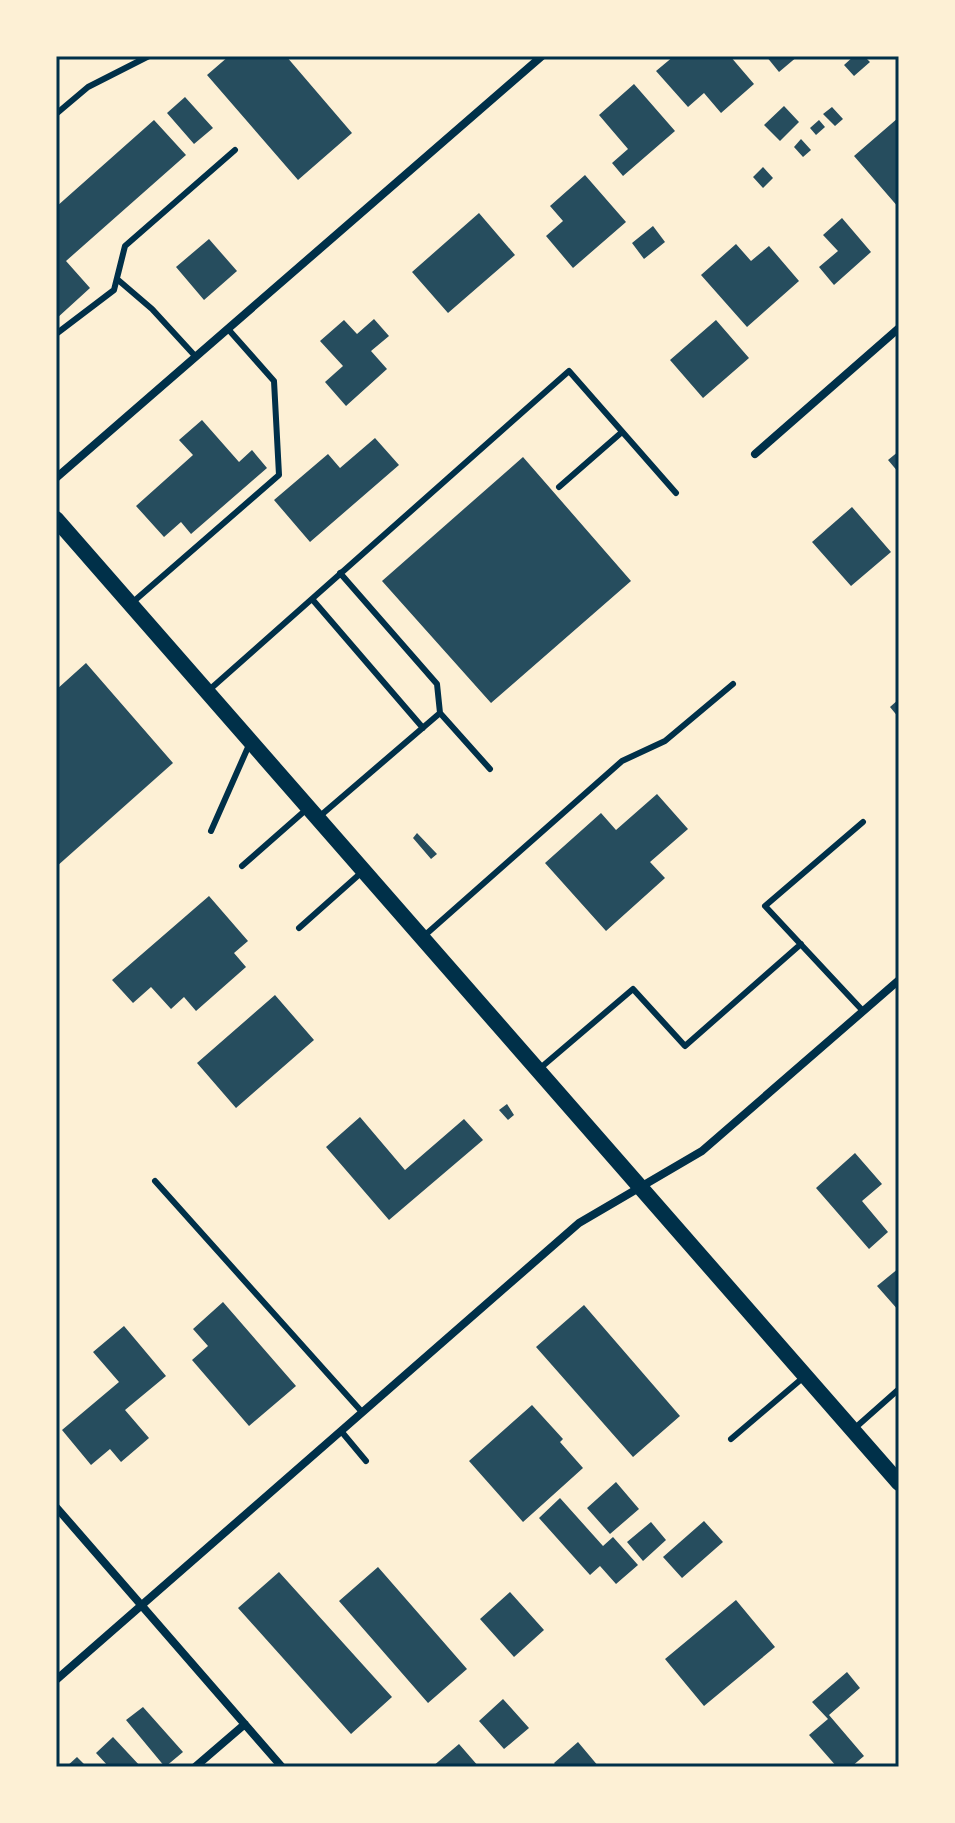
<svg xmlns="http://www.w3.org/2000/svg" width="955" height="1823" font-family="Raleway,sans-serif">
  <style>
    .building { fill: #264d5e }
    .lines { fill: none; stroke-linecap: round; stroke-linejoin: round }
    .service { stroke: #003049; stroke-width: 6 }
    .minor { stroke: #003049; stroke-width: 8 }
    .secondary { stroke: #003049; stroke-width: 16 }
    .neatline { fill: none; stroke: #003049; stroke-width: 3 }
  </style>
  <rect width="100%" height="100%" fill="#fdf0d5"/>
  <!-- building -->
  <path class="building" d="M229,56H286L352,133L298,180L207,75Z
    M674,56H730L754,84L721,113L704,93L688,107L656,71Z
    M766,56H798L779,72Z
    M854,56H864L870,62L854,76L844,65Z
    M634,84L675,131L623,176L612,163L628,149L599,115Z
    M185,97L213,128L194,144L167,113Z
    M784,106L799,122L780,141L764,125Z
    M832,107L843,119L835,126L823,114Z
    M898,118L899,119V208L854,156Z
    M154,120L186,155L66,261L90,288L56,319V207Z
    M819,120L825,127L816,135L810,128Z
    M801,139L811,150L803,157L794,147Z
    M763,167L773,178L763,188L753,177Z
    M585,175L626,222L573,268L546,236L563,221L550,206Z
    M479,213L515,255L448,313L412,272Z
    M842,218L871,252L834,285L819,267L838,251L823,235Z
    M653,226L665,242L644,259L632,243Z
    M209,239L237,271L204,300L176,267Z
    M736,244L751,261L769,246L799,281L747,327L701,275Z
    M374,319L389,336L371,351L387,369L346,406L325,382L343,366L320,341L344,320L357,334Z
    M716,320L749,358L703,398L670,360Z
    M202,420L239,462L252,450L267,468L191,534L181,522L164,537L136,506L193,455L179,440Z
    M375,438L399,465L310,542L274,500L328,454L340,468Z
    M899,451V473L888,460Z
    M523,457L631,581L491,703L382,581Z
    M852,507L891,552L851,586L812,542Z
    M86,663L173,763L56,867V690Z
    M899,699V718L890,707Z
    M657,794L688,829L650,862L665,878L606,931L545,863L601,813L616,830Z
    M417,833L437,854L431,859L413,838Z
    M209,896L248,941L234,953L246,967L196,1011L184,997L171,1009L151,987L133,1003L112,980Z
    M275,995L314,1040L236,1108L197,1063Z
    M507,1104L514,1115L508,1120L499,1110Z
    M360,1117L405,1170L464,1119L483,1140L389,1220L326,1147Z
    M855,1153L882,1184L862,1201L888,1232L869,1249L816,1188Z
    M899,1268V1311L877,1286Z
    M223,1302L296,1386L249,1426L192,1360L208,1346L193,1329Z
    M584,1305L680,1416L633,1457L536,1347Z
    M124,1326L166,1376L125,1410L149,1438L121,1462L110,1449L91,1465L62,1430L119,1382L93,1352Z
    M532,1405L563,1439L560,1442L583,1468L523,1522L469,1461Z
    M616,1482L639,1509L610,1534L587,1508Z
    M560,1498L603,1546L613,1537L638,1565L616,1584L600,1566L590,1575L539,1518Z
    M704,1521L723,1542L682,1578L663,1557Z
    M651,1522L666,1540L643,1561L627,1542Z
    M378,1567L467,1669L428,1703L339,1601Z
    M279,1572L392,1697L351,1734L238,1608Z
    M510,1592L544,1630L514,1657L480,1619Z
    M736,1600L775,1647L704,1706L665,1659Z
    M847,1672L860,1688L829,1715L864,1756L851,1767H837L809,1735L828,1719L812,1702Z
    M503,1699L529,1728L504,1749L479,1721Z
    M143,1707L183,1752L165,1767L126,1720Z
    M113,1737L141,1767H109L96,1753Z
    M578,1742L599,1767H557L554,1763Z
    M459,1744L479,1767H432Z
    M77,1757L87,1767H66Z"/>
  <g class="lines">
    <!-- service -->
    <path class="service" d="M56,114L88,87L149,56
      M117,279L152,309L196,357
      M56,334L114,290L125,246L235,150
      M559,487L622,432
      M340,573L437,684L440,713
      M312,599L423,728
      M133,602L279,475L274,381L228,329
      M208,691L569,371L676,493
      M320,816L440,713L490,769
      M863,822L765,906L863,1011
      M211,831L249,745
      M242,866L308,808
      M299,928L362,872
      M424,936L622,761L665,741L733,684
      M538,1070L633,989L685,1046L801,944
      M155,1181L362,1412
      M855,1428L899,1389
      M341,1431L366,1461
      M731,1439L805,1376"/>
    <!-- minor -->
    <path class="minor" d="M755,454L899,328
      M56,478L542,56
      M56,1507L282,1767
      M56,1680L579,1223L702,1151L899,980
      M195,1767L245,1724"/>
    <!-- secondary -->
    <path class="secondary" d="M56,519L899,1483"/>
  </g>
  <!-- border -->
  <rect width="955" height="1823" fill="none" stroke="#fdf0d5" stroke-width="116"/>
  <rect x="58" y="58" width="839" height="1707" class="neatline"/>
</svg>
